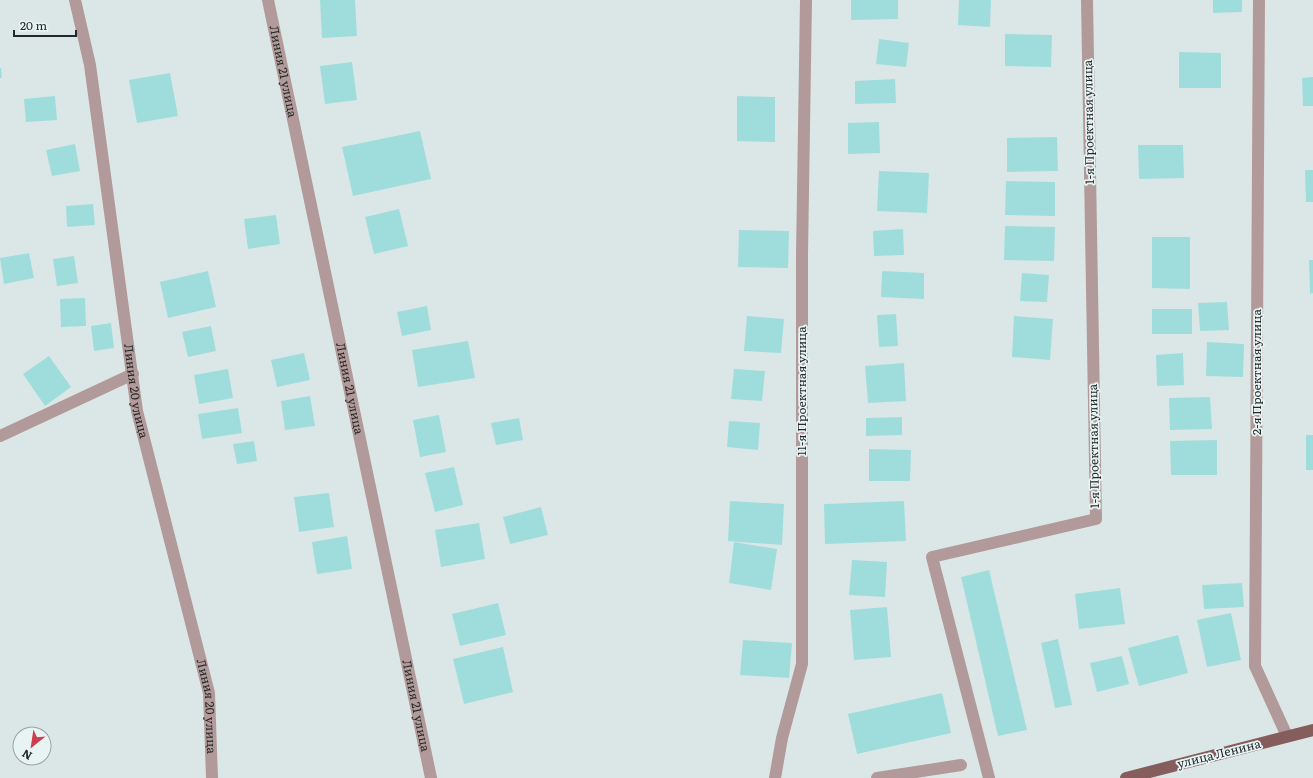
<svg xmlns="http://www.w3.org/2000/svg" width="1313" height="778" font-family="Literata,serif">
  <style>
    .building { fill: #9fdddd }
    .lines { fill: none; stroke-linecap: round; stroke-linejoin: round }
    .minor { stroke: #b29a9a; stroke-width: 12 }
    .major { stroke: #855d5d; stroke-width: 12 }
    .labels { text-anchor: middle; stroke-width: 3.5; stroke-linejoin: round; paint-order: stroke }
    .street-label { font-size: 12px; fill: #242828; stroke: #e8f4f4 }
  </style>
  <rect width="100%" height="100%" fill="#dbe7e6"/>
  <!-- building -->
  <path class="building" d="M320,0H355L357,36L322,38Z
    M851,0H898V19L851,20Z
    M959,0H991L990,27L958,25Z
    M1213,0H1242V12L1213,13Z
    M1005,34L1052,35L1051,67L1005,66Z
    M879,39L909,43L906,67L876,64Z
    M1179,52L1221,53V88H1179Z
    M352,62L357,100L325,104L320,66Z
    M0,68H1L2,78H0Z
    M170,73L178,116L137,123L129,80Z
    M1313,77V106H1303L1302,78Z
    M895,79L896,103L855,104V81Z
    M55,96L57,120L26,122L24,99Z
    M737,96L775,97V142L737,141Z
    M879,122L880,153L848,154V123Z
    M420,131L431,179L353,196L342,147Z
    M1057,137L1058,171L1007,172V138Z
    M75,144L80,171L52,176L46,150Z
    M1138,145H1183L1184,178L1139,179Z
    M1305,170H1313V202H1306Z
    M879,171L929,173L927,213L877,211Z
    M1006,181L1055,182V216L1005,215Z
    M93,204L95,225L67,227L66,206Z
    M399,209L408,246L374,254L365,217Z
    M276,215L280,244L248,249L244,219Z
    M1005,226L1055,227L1054,261L1004,260Z
    M903,229L904,255L874,256L873,231Z
    M739,230L789,231L788,268L738,267Z
    M1152,237H1190V289L1152,288Z
    M29,253L34,278L4,284L0,258Z
    M74,256L78,283L57,286L53,259Z
    M1309,260H1313V293L1310,294Z
    M208,271L216,307L168,318L160,282Z
    M882,271L924,273V299L881,297Z
    M1022,273L1049,275L1047,302L1020,301Z
    M85,298L86,326L61,327L60,299Z
    M1227,302L1229,330L1200,331L1198,303Z
    M427,306L431,330L402,336L397,312Z
    M1152,309H1192V334H1152Z
    M896,314L898,346L879,347L877,315Z
    M747,316L784,319L781,353L744,351Z
    M1014,316L1053,319L1050,360L1012,357Z
    M111,323L114,348L94,351L91,326Z
    M211,326L216,351L188,357L182,332Z
    M468,341L475,378L418,387L412,350Z
    M1207,342L1244,344L1243,377L1206,376Z
    M304,353L310,380L277,387L271,360Z
    M1183,353L1184,385L1157,386L1156,355Z
    M49,356L71,387L45,406L23,374Z
    M904,363L906,401L868,403L865,366Z
    M228,369L233,398L199,404L194,375Z
    M734,369L765,371L762,401L731,399Z
    M310,396L315,426L285,430L281,401Z
    M1210,397L1212,429L1170,430L1169,398Z
    M238,408L242,433L202,439L198,414Z
    M439,415L446,452L420,457L413,420Z
    M902,417V435L866,436V418Z
    M519,418L523,440L496,445L491,423Z
    M729,421L760,423L758,450L727,447Z
    M1306,435H1313V470H1306Z
    M1217,440V475H1171L1170,441Z
    M254,441L257,461L237,464L233,444Z
    M869,449L911,450L910,481H869Z
    M454,467L463,505L435,512L425,473Z
    M329,493L334,527L299,532L294,497Z
    M730,501L784,504L782,545L728,541Z
    M904,501L906,541L825,544L824,504Z
    M541,507L548,535L510,544L503,517Z
    M479,523L485,559L441,567L435,530Z
    M347,536L352,569L317,574L312,542Z
    M734,542L777,549L771,590L729,583Z
    M852,560L887,562L885,597L849,595Z
    M989,570L1027,730L998,736L961,577Z
    M1242,583L1244,607L1204,609L1202,585Z
    M1120,588L1125,624L1079,629L1075,594Z
    M498,603L506,635L460,646L452,614Z
    M887,607L891,657L854,660L850,610Z
    M1231,613L1241,660L1207,667L1197,620Z
    M1178,635L1188,673L1139,686L1128,648Z
    M1058,639L1072,705L1055,708L1041,643Z
    M743,640L792,643L789,678L740,675Z
    M503,647L513,692L464,704L453,659Z
    M1122,656L1129,684L1097,692L1090,663Z
    M942,693L951,733L857,754L848,714Z"/>
  <g class="lines">
    <!-- minor -->
    <g class="minor">
      <path id="s1" d="M75,0L90,65L137,411L209,693L212,778"/>
      <path id="s2" d="M268,0L431,778"/>
      <path d="M1259,0L1255,666L1287,736"/>
      <path d="M0,436L133,374"/>
      <path d="M775,778L782,738L802,664V255L806,0"/>
      <path d="M877,778L961,765"/>
      <path d="M989,778L932,557L1096,519L1087,0"/>
    </g>
    <!-- major -->
    <path class="major" d="M1126,778L1313,730"/>
  </g>
  <g class="labels">
    <!-- street labels -->
    <g class="street-label">
      <text dy="4" stroke="none"><textPath href="#s2" startOffset="73">Линия 21 улица</textPath></text>
      <text transform="translate(1089 122) rotate(-91)" y="4">1-я Проектная улица</text>
      <text transform="translate(1257 372) rotate(-90)" y="4">2-я Проектная улица</text>
      <text dy="4" stroke="none"><textPath href="#s2" startOffset="397">Линия 21 улица</textPath></text>
      <text dy="4" stroke="none"><textPath href="#s1" startOffset="396">Линия 20 улица</textPath></text>
      <text transform="translate(802 391) rotate(-90)" y="4">11-я Проектная улица</text>
      <text transform="translate(1094 446) rotate(-91)" y="4">1-я Проектная улица</text>
      <text dy="4" stroke="none"><textPath href="#s2" startOffset="721">Линия 21 улица</textPath></text>
      <text dy="4" stroke="none"><textPath href="#s1" startOffset="720">Линия 20 улица</textPath></text>
      <text transform="translate(1219 754) rotate(-14)" y="4">улица Ленина</text>
    </g>
  </g>
  <!-- north arrow -->
  <g transform="translate(32 746) rotate(210)"><circle r="19" fill="#e8f4f4" stroke="#9aa2a2"/>
  <path d="M0-3L7 15L0 10L-7 15Z" fill="#ce3e4f"/>
  <text y="-6" font-size="11" font-weight="bold" text-anchor="middle" fill="#242828">N</text>
  </g>
  <!-- scale -->
  <path d="M14 30v6h62v-6" fill="none" stroke="#242828" stroke-width="2"/>
  <text x="20" y="30" font-size="12" fill="#242828" stroke="#e8f4f4" stroke-width="3" paint-order="stroke">20 m</text>
</svg>
